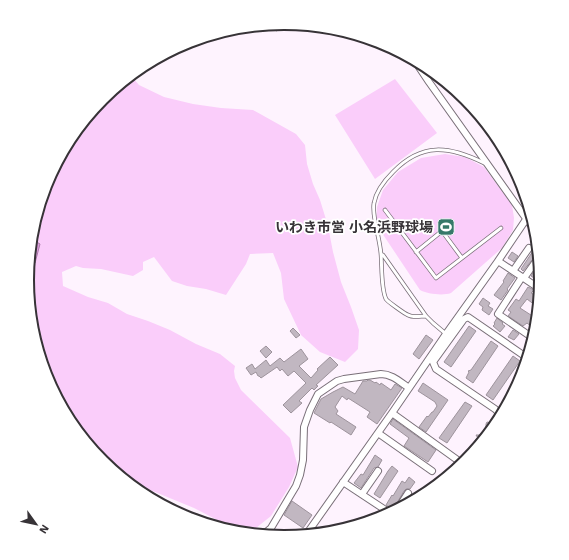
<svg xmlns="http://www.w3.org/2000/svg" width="569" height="560" font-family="'Work Sans','Noto Sans JP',sans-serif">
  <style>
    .green { fill: #facdfa }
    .water { fill: #dd9cdd; stroke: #ab7cab }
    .building { fill: #c1b7c1; stroke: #9d939c }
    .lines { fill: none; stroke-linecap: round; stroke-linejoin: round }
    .lane-casing { stroke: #796f78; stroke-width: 4.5 }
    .street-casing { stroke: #796f78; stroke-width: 8 }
    .lane { stroke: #fff; stroke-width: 3 }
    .street { stroke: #fff; stroke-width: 6 }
    .labels { text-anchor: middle; stroke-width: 3.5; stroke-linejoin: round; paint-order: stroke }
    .poi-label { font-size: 14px; font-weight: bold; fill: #373337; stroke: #fff; text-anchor: end }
    .rim { fill: none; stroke: #373337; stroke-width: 2 }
  </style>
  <rect width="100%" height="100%" fill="#fef3fe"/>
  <!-- green -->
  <path class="green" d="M133,78L139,85L164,97L193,104L221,108L253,110L296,134L305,145L307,164L313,184L320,200L328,226L333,252L341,282L351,307L359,330L358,349L345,362L320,352L301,335L284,299L281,273L273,253L250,254L246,264L226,295L206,289L187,286L172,281L154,257L143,262V270L133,276L101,269L83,268L76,266L62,272L63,286L88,297L108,303L127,314L148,321L170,330L196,344L220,354L235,366L234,371L235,378L241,390L290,438L298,467L289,487L271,516L256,528L227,525L194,508L138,485L103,462L47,378L28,280L47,181L103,98Z
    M395,79L437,133L375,179L335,115Z
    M445,154L465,157L484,167L512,205L514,218L513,230L502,248L451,293C443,296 427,294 420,290L376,224L377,207L383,190L398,172L421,158Z"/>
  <!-- water -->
  <path class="water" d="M35,241L40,244L35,263L31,262Z"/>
  <!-- building -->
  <path class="building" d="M279,24L277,31L265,27H266Z
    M535,245L538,262L535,260H532L523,271L521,269L533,251Z
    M512,252L518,256L514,262L508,258Z
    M538,265L541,279L539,283L533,279L534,278L531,276Z
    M508,273L515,278L507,289L508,290L501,300L494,295L504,282L503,281Z
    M528,287L534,290L531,293L538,297L536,306L527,299L520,308L534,317L532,327L527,323L523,326L508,316L511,312L508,310L516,299L519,301Z
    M483,298L490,303L488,306L493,309L489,315L482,310L483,307L479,304Z
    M497,318L503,323L502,324L505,326L500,332L493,326L495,324L494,323Z
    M469,326L476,331L451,367L444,362Z
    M293,328L300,335L296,338L290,331Z
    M513,330L519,334L514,340L508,337Z
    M426,335L433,340L419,359L413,354Z
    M491,341L498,346L473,383L466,378L469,372L468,371L471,370Z
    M266,346L272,352L266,358L260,351Z
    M301,349L308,359L299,366L311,378L318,370L317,369L330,357L338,365L316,385L318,386L314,390L312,388L299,401L302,403L291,413L283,405L306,383L294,371L288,376L282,369L280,371L277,367L261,378L259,376H258L256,372L251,375L246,368L252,364L255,369L266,360L270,366L280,358L284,362Z
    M513,356L520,361L493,400L486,395Z
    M368,380H370L375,383L376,382L380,385L381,383L391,390L395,384L402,388L377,424L367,417L370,412L348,398L347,400L342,396L335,407L338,411L336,414L356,427L351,435L331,422L330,423L314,413L321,399L333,392L343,387L355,394L363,381H367Z
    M423,383L448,400L426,432L419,427L427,416L428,417L432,412H433L437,406L435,402L418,391Z
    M465,402L472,406L447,443L439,438Z
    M393,419L436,450L428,462L404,446L409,438L390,424Z
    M487,422L492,423L486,433V424Z
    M476,435H484L468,458L465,456L476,439L479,440Z
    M375,455L382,460L378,467L374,468L361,488L354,483L361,474L363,475Z
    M392,466L398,471L380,498L374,494L388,471Z
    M409,477L415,482L410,489H406L404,491L394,508H391L386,505L392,495L393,496L402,481L405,483Z
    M292,501L312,515L303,528L284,515Z
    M197,514L211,521V522L194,519Z"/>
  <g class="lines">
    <defs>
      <path id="lane" d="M385,210L436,278L501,228
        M416,252L442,231L462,258
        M381,254L383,255L426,316L433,323L446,334
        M426,316C421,316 413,318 408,315C405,314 387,301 386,299C381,289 382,266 381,254C380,243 377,232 375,221C374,215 373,208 374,203C376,191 385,180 393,172C422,142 449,146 484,163"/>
      <path id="street" d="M419,67L429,82L530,224
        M498,261L540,289
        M513,271L529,248
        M522,277L498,314L530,336
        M524,278L534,264
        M392,413L463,464
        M499,413L495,409L436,369L433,362L464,319L468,317L526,357
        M378,433L432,471
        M343,482L390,513
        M362,494L378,471
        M399,507L408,493
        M308,532L392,413L446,334L498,261L529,215
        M265,533L271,528L290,496L296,486L300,475L303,460L304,427L310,410L318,394L337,381L344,379L381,374C392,374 400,382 409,388"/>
    </defs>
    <!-- lane casing -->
    <use href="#lane" class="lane-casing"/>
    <!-- street casing -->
    <use href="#street" class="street-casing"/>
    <!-- lane -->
    <use href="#lane" class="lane"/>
    <!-- street -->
    <use href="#street" class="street"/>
  </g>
  <!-- icons -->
  <defs>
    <symbol id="stadium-square" viewBox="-11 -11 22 22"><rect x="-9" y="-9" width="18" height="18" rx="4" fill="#367869" stroke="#fff"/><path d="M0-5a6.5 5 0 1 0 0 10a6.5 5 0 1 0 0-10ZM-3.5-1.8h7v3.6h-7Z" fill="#fff"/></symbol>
  </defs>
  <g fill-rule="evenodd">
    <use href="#stadium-square" x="436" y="217" width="20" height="20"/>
  </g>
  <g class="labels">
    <!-- poi labels -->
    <g class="poi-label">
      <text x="433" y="232">いわき市営 小名浜野球場</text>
    </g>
  </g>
  <!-- crop -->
  <path d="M0 0H569V560H0ZM34 280a250 250 0 1 1 500 0a250 250 0 1 1-500 0Z" fill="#fff" fill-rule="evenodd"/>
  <path class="rim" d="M34 280a250 250 0 1 1 500 0a250 250 0 1 1-500 0Z"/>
  <!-- north arrow -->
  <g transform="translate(36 524) rotate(123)" stroke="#ffffff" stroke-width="3" paint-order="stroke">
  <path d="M0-3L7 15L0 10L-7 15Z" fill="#373337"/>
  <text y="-6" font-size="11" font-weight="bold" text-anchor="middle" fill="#373337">N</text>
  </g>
</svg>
